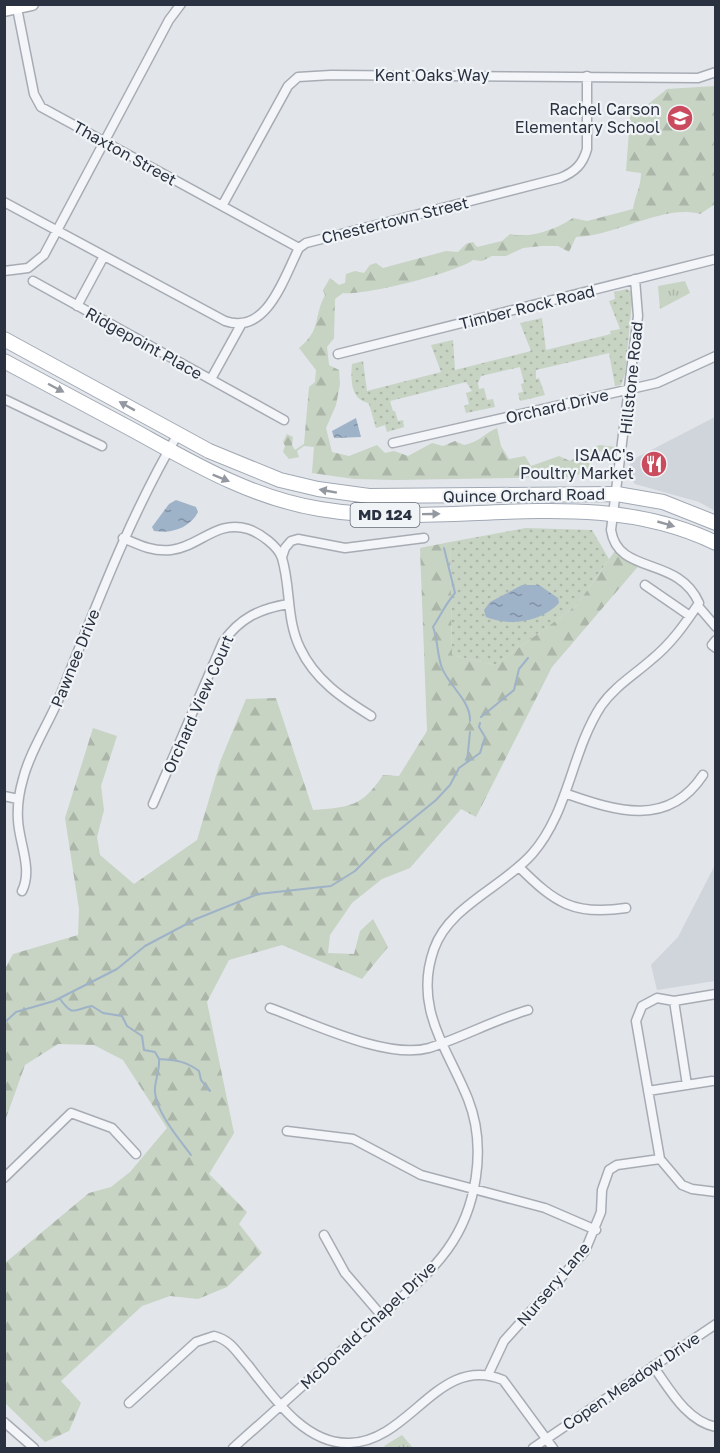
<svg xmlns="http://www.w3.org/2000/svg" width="720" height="1453" font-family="'Golos Text',sans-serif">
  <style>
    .built { fill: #d0d4db }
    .grass { fill: url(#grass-dots) }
    .forest { fill: url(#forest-firs) }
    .park { fill: url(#park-tufts) }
    .water { fill: url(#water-ripples) }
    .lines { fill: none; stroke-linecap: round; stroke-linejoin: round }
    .stream { stroke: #9eb2c8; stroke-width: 2 }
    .street-casing { stroke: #a7acb4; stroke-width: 11 }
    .secondary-casing { stroke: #a7acb4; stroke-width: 15 }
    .primary-casing { stroke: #a1a9b5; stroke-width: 16 }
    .street { stroke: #f4f5f8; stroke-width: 8 }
    .secondary { stroke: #fff; stroke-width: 12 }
    .primary { stroke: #fff; stroke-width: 14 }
    .oneway { fill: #9498a0 }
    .labels { text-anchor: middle; stroke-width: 4.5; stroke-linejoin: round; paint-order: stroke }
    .shield { fill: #f1f4f7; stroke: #666c78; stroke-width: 1.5 }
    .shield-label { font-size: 15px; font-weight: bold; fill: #2a3241 }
    .street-label { font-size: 16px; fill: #2a3241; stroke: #f1f4f7 }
    .poi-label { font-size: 16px; fill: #2a3241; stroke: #f1f4f7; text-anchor: end }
  </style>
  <defs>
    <pattern id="grass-dots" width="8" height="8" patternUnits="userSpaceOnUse" patternTransform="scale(1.5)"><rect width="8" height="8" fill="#c7d3c3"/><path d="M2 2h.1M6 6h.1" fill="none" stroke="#abb6a9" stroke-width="1.8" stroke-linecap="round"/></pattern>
    <pattern id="forest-firs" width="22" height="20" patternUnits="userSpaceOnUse" patternTransform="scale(1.5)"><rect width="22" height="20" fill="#c7d3c3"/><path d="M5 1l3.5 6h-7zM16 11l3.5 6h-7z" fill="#abb6a9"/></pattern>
    <pattern id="park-tufts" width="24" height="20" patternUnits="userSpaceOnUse" patternTransform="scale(1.5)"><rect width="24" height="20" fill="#c7d3c3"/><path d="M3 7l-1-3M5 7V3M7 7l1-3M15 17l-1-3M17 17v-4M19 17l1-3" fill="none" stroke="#abb6a9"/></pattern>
    <pattern id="water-ripples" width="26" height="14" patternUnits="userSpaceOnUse" patternTransform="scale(1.5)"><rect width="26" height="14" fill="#9eb2c8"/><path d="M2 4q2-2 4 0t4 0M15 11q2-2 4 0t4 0" fill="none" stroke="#8191a4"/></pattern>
  </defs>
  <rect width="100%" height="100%" fill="#e2e5ea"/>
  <!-- built -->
  <path class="built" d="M715,417V511L699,502L635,484L629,477L630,461Z
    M715,865V981L657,990L651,965L678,937Z"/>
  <!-- grass -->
  <path class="grass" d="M627,289L632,292V302L625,374L621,385L615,386L609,353L536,370V379L539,378L545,395L520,401L518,393L523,392L521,384L524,383L520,367L481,376L478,383L479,389L484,388L487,400L493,399L495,407L466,413L464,406L469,404L466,393L472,391L466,382L390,401L393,411H395L398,421L403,420L404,427L387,432L385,425L376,428L369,404C367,402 364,402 361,400C350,393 351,374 352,364L363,361L367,391L441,372L431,345L453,340L455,370L531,351L520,323L542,318L546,350L611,334L610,331L620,329L609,301L615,299L614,292Z
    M526,528L592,530L609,559L576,606L495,665L452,655L450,542Z"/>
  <!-- forest -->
  <path class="forest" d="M715,86V204L700,214C663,204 614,237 576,237L569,252L558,246H541L523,248L506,256H492L482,261L473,260C455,273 364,296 343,293L335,299L334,338L327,347L329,365L339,370L340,384L336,405L326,428L332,452L349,456L377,445L385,453L394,451L408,456L432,443L443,446L455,441L464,445C481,441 482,435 497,428L501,446L509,459L525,456L531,466L559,456L570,461L599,445L616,447L615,453L599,451L590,460L588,472L568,477L396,480L354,479L312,473L314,447L304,446L297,451L299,457L289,459L283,452L285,446L283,442L287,434L293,437L292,445L295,450L304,444L309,387L315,382L316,370L299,348C322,329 313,318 325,295L323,290L330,278L339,285L345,283L346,274L355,271L364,273L370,265L376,263L383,268L446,251L458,252L466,244L473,242L477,247L502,241L510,234C530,239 557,229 573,218L587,221L633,209C635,195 641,187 641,173L626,171L631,105H647L667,89Z
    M450,542L452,655L495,665L576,606L617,548L641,563L552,667L476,817L461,809L410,868L382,879L352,903L330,935L328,953L354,954L360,931L373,919L388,947L362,979L282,945L229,960L207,1002L234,1133L209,1174L247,1212L239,1224L262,1253L227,1287L198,1299L170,1296L142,1306L61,1381L81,1403L69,1431L45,1442L5,1403V1263L89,1193L111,1187L130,1172L167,1128L123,1060L94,1045L58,1044L25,1065L5,1121V969L13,954L78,935L79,909L65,818L93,728L117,736L101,786L104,810L97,837L100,855L134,884L197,840L220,762L246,699L276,698L313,810C350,807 362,807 383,775L399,776L427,731L420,548Z"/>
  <!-- park -->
  <path class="park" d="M685,281L690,293L660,309L658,286Z
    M402,1435L413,1448H387L384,1446Z"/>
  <!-- water -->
  <path class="water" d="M356,418L361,437L334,438L332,431Z
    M176,500L196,507L198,512C190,528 171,534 154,531L152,527L169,504Z
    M522,585H539L558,598L559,603C541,622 510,627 486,617L484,610L490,602Z"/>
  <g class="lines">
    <!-- stream -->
    <path class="stream" d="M444,548L455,593C446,603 441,615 433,627C438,640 437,655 442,668C449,686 471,701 470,721
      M481,717L514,690L519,669L528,658
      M467,762L470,732
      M60,999C74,1018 73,1009 92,1006L103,1013L122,1016L127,1026L142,1036L144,1050L155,1052L159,1059C175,1060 186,1061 199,1071L201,1080L210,1091
      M4,1023L16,1012L54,1001L117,969L145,946L196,919L258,894L331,886L355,871L382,844L436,800L450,785L459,768L480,753L485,737L479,727L480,723
      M159,1059C160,1071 154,1082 155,1092C156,1112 179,1139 191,1155"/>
    <defs>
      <path id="street" d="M17,8L34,94L41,107L299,248
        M4,202L225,321C267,336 284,277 299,248L306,243L560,178C575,172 583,164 587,149V76
        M222,206L288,86L298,77L331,75L698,78L716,72
        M4,271L28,268L44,255L169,20L181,4
        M33,281L284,420
        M77,306L104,256
        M338,354L716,259
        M211,379L242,323
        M4,399L102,446
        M393,443L657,383L716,356
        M123,538C139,545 153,552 171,550C199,547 217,519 248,529C260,533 278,546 282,558C291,588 286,619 300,648C315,680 342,698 371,716
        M282,557L285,548L291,541L298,539L345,548L424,538
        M645,585L690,616
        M698,606L716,627
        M716,640L712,645L716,648
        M567,794C616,811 668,828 703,775
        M4,796L18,799
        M153,804L223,642C240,618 259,609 288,604
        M519,867C555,903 574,916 626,908
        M22,891C33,869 19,843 18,820C17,806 19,793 23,779C30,751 49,723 60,696C96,607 129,517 178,434
        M716,994L674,1001L657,998L642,1006L636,1021L660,1159L682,1185L692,1189L716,1192
        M674,1001L687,1085
        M270,1008C312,1023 387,1060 429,1048C463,1037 494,1020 528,1010
        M648,1091L712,1081
        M287,1131L353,1139L421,1175L545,1208L596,1230
        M4,1178L71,1113L112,1128L136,1154
        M324,1235L345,1273L381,1315
        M653,1366C669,1388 686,1421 716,1427
        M488,1375L504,1341L585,1251L601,1212L602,1190L609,1170L617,1165L660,1159
        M129,1403L196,1342L214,1336C231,1340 237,1353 248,1365C273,1397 305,1445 350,1443C411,1441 439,1353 503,1380L553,1448
        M4,1422L34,1448
        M233,1448C279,1407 325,1366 371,1324C396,1301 427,1278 447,1250C477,1209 487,1147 468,1099C447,1047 413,1008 434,949C449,906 503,887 532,854C569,812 571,752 601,706C614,687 634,675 651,660C671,644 685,624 699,603C678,555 618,576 611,530L638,316L635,279
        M533,1448L716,1324"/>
      <path id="secondary" d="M4,10L32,4"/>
      <path id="primary" d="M4,339L209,451L280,480L318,489L369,496L617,494L663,502L716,523
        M4,361C47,384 90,407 133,430C193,463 251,498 320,509C452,531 591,482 716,543"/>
    </defs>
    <!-- street casing -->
    <use href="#street" class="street-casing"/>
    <!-- secondary casing -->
    <use href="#secondary" class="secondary-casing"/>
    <!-- primary casing -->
    <use href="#primary" class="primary-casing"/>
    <!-- street -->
    <use href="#street" class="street"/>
    <!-- secondary -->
    <use href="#secondary" class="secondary"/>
    <!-- primary -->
    <use href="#primary" class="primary"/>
  </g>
  <!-- one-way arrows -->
  <defs><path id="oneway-solid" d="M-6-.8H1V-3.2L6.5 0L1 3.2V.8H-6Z" transform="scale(1.5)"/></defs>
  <g class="oneway">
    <use href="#oneway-solid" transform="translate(56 388) rotate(28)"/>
    <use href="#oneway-solid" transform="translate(127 406) rotate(-151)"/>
    <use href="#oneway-solid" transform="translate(221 478) rotate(22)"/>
    <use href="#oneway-solid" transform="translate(328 491) rotate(-170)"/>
    <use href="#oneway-solid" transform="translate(431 514) rotate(-1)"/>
    <use href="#oneway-solid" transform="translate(666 524) rotate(16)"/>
  </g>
  <!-- icons -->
  <defs>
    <symbol id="school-disc" viewBox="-11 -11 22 22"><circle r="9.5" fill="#ca4b5d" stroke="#f1f4f7"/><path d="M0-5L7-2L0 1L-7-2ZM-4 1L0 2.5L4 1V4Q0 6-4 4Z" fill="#fff"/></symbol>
    <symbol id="restaurant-disc" viewBox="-11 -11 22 22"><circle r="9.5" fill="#ca4b5d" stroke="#f1f4f7"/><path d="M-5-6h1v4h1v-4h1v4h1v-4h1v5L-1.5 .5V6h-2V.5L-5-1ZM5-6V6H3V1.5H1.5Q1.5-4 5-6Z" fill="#fff"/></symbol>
  </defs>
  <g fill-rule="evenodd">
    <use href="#school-disc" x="665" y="103" width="30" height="30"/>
    <use href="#restaurant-disc" x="639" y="449" width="30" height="30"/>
  </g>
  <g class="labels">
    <!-- shield labels -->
    <rect class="shield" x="350.5" y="503" width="69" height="24" rx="4.5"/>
    <g class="shield-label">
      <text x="385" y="520">MD 124</text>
    </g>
    <!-- street labels -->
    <g class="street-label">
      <text x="432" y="81">Kent Oaks Way</text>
      <text transform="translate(125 153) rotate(29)" y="6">Thaxton Street</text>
      <text transform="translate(395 220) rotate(-14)" y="6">Chestertown Street</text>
      <text transform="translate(527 307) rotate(-14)" y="6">Timber Rock Road</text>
      <text transform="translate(144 343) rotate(29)" y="6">Ridgepoint Place</text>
      <text transform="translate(631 378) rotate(-84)" y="6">Hillstone Road</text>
      <text transform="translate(557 406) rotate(-13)" y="6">Orchard Drive</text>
      <text transform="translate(524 495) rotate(-1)" y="6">Quince Orchard Road</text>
      <text transform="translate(75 658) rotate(-68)" y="6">Pawnee Drive</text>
      <text transform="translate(198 704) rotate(-66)" y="6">Orchard View Court</text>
      <text transform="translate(553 1284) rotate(-50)" y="6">Nursery Lane</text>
      <text transform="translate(368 1325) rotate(-43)" y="6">McDonald Chapel Drive</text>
      <text transform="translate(631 1381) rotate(-34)" y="6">Copen Meadow Drive</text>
    </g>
    <!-- poi labels -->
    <g class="poi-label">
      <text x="660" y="115">Rachel Carson<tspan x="660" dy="18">Elementary School</tspan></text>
      <text x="634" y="461">ISAAC's<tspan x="634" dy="18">Poultry Market</tspan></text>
    </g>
  </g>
  <!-- border -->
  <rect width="720" height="1453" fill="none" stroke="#2a3241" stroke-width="12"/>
</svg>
